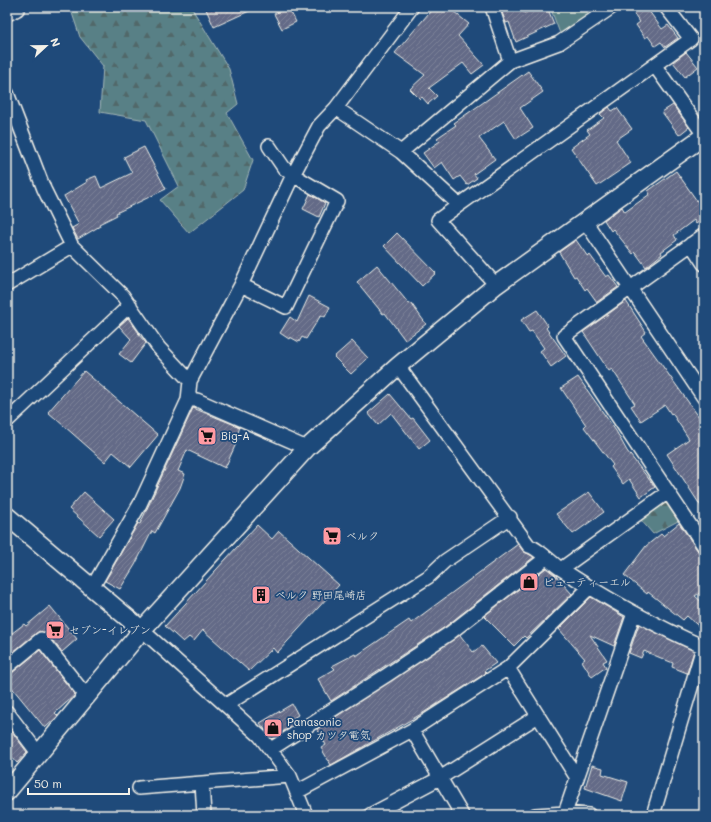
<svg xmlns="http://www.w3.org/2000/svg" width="711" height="822" font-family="Mali,'Klee One',sans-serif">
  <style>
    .forest { fill: url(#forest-firs); stroke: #a6b8b7 }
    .green { fill: #588086; stroke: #a6b8b7 }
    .building { fill: url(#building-hatch); stroke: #f4f1e8 }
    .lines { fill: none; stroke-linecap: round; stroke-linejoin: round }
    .minor-casing { stroke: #f4f1e8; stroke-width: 16 }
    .tertiary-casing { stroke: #f4f1e8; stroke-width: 20 }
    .secondary-casing { stroke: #f4f1e8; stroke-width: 22 }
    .minor { stroke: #1f4a7a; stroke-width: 13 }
    .tertiary { stroke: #1f4a7a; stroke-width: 17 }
    .secondary { stroke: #1f4a7a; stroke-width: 19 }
    .labels { text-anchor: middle; stroke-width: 3.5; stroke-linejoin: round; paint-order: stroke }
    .poi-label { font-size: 11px; fill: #f4f1e8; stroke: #1f4a7a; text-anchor: start }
  </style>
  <defs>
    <pattern id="forest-firs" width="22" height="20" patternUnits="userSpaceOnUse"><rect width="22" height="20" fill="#588086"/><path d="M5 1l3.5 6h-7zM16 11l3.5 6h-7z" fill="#516769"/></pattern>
    <pattern id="building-hatch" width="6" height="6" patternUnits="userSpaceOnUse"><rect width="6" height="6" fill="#646b87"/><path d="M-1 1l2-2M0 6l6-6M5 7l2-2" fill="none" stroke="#7b8198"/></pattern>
  </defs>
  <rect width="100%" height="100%" fill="#1f4a7a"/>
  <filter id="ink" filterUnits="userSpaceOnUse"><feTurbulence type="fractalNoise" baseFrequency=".025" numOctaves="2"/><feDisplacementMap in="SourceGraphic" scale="8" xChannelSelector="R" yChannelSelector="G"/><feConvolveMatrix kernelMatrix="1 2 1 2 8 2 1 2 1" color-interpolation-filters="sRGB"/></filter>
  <g filter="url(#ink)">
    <!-- forest -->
    <path class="forest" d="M70,7H191L229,69L238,104L227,113L253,160L243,190L189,233L160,200L179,186L146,120L100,112L103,66L80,37Z
      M665,502L678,521L653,534L640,519Z"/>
    <!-- green -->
    <path class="green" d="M550,7H603L561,36Z"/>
    <!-- building -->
    <path class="building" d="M205,7H258L214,27Z
      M288,7L296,22L282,29L274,14Z
      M434,7H448L469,24L458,36L484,65L472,74L463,63L429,88L437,96L428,104L422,97L420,99L410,89L425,75L395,53Z
      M500,7H521L524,13L538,7H547L554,24L516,42L509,22L506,23Z
      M629,7H646L662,29L668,25L678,38L665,47L661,42L655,46L648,36L645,38L636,25L640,22Z
      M686,52L698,67L685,77L673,62Z
      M528,71L543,92L520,108L533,128L516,139L504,121L479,138L495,159L474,174L477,178L467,185L460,176L454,180L442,162L434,168L423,153L440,141L437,138L456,125L454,123Z
      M673,105L689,127L679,135L662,112Z
      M609,107L612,111L617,108L632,129L616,140L631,163L597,186L571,148L590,134L587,130L604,118L600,114Z
      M144,147L166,189L116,213L117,215L99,224L100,226L78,239L72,228L79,224L64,196L87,182L86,180L96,176L101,188L132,173L124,157Z
      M676,171L704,211V218L696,224L694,220L674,235L677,240L661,252L662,254L646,267L635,252L633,254L613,229L611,231L604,220L622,207L625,212L650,194L648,191Z
      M310,194L325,203L319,217L303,209Z
      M397,233L436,273L422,286L384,246Z
      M576,240L588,257L590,255L606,277L609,275L618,287L597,302L587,288L585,290L576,276L574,277L559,252Z
      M377,265L409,304L411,303L426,324L405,340L385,313L383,314L357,282Z
      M309,296L330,307L325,317L321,315L306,339L302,337L299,342L290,337L289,339L280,333L290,317L297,322Z
      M626,301L646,332L641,336L704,424V511L667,454L689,439L672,413L671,414L665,405L641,421L631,406L635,404L612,369L609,371L583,332Z
      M537,310L548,326L546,328L566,356L551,367L540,351L544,348L532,331L529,332L521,320Z
      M128,318L139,333L138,334L146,343L131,363L119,354L131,339L119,326Z
      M352,341L368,358L351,374L334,357Z
      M84,371L158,435L131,467L113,452L105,462L48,412Z
      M578,377L616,431L627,451L655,487L641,497L629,479L623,484L611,467L613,465L584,427L586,425L561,388Z
      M390,394L411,419L413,418L430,440L419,449L391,413L378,425L368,413Z
      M193,408L240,427L237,435L239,437L225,468L187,450L178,471L185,474L180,488L155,533L152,531L135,565L120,589L105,581L138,523L140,524Z
      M84,492L114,519L99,536L69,509Z
      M589,492L604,512L573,534L556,514Z
      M679,523L704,560V590L695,596L704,604V631L687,616L683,620L648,592L647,594L624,575L646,546L661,534L663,536Z
      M257,525L272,539L279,531L339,585L277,653L273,648L249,671L203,630L194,641L189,637L183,642L165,626Z
      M518,544L523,551L534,557L445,627L331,701L318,679L335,669L332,666L355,654L356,656L409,620L411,623Z
      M546,568L555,575L572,594L526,638L524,636L514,646L484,616Z
      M591,597L624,617L614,646L590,635L607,660L603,662L606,667L592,677L582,661L585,659L559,629Z
      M50,606L77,639L62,652L47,634L39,631L7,657V637L24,624L26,626Z
      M639,624L694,651L687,673L672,667L673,663L644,651L641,658L629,653Z
      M460,635L473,652L482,646L496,663L484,671L486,673L423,713L331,765L321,748L326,745L317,729Z
      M40,650L75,695L55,713L58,716L45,728L9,684L11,682L7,677Z
      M292,704L298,715L290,720L293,725L272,739L260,723Z
      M7,725L27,752L17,763L7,751Z
      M592,765L603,768L602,774L628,782L622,801L585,788Z"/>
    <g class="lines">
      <defs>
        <path id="minor" d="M492,7L510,61
          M655,66L704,135
          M7,93L44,189L72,246L123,296L159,348L190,381
          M336,108L401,152L458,204
          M401,152L510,61L559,43L612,7
          M585,221L704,398
          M704,235L564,336L704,546
          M691,244L704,264
          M7,285L72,246
          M241,285L286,307L337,201L293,175L284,168L269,146
          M496,285L438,220L691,39L666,7
          M398,366L529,546C536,547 551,562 558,567C605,598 653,625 704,647
          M188,400H197L307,448
          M7,421L130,305
          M561,569L668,492
          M92,588L140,504L188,400L190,381L241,285L293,175L319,126L336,108L412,7
          M142,630L260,736L290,776L306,815
          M7,667L41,639L87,697
          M508,668L577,778
          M226,705L428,577L445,561L510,517
          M7,712L38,753
          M412,730L462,815
          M271,749L387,675L450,633L546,558
          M202,783L204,815
          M139,788L290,776
          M297,792L412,730L508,668L589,588
          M565,813L634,613
          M370,815L440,778L538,716
          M535,815L565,813L589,815
          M653,815L704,644"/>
        <path id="tertiary" d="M7,516L142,630
          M7,792L142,630L307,448L398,366L496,285L704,136"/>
        <path id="secondary" d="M7,11L15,7"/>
      </defs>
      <!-- minor casing -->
      <use href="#minor" class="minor-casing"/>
      <!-- tertiary casing -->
      <use href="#tertiary" class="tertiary-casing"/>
      <!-- secondary casing -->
      <use href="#secondary" class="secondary-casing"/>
      <!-- minor -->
      <use href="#minor" class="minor"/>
      <!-- tertiary -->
      <use href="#tertiary" class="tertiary"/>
      <!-- secondary -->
      <use href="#secondary" class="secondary"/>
    </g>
  </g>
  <!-- icons -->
  <defs>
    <symbol id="supermarket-square" viewBox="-11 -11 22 22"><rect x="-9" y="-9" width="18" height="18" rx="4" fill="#ff9aa2" stroke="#1f4a7a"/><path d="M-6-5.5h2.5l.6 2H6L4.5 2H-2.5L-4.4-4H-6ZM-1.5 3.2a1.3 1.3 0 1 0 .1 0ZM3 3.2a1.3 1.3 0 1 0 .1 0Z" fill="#111"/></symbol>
    <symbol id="shop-square" viewBox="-11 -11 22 22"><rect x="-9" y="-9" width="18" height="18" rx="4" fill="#ff9aa2" stroke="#1f4a7a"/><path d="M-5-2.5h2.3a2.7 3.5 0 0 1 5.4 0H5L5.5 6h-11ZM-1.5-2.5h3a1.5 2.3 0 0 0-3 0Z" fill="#111"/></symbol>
    <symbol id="building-square" viewBox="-11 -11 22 22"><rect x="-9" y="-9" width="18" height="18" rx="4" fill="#ff9aa2" stroke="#1f4a7a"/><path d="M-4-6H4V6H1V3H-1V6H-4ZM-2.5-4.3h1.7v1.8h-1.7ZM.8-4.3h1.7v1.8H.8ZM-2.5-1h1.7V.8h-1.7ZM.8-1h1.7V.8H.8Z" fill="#111"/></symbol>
  </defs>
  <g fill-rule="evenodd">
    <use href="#supermarket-square" x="196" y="425" width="22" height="22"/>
    <use href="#supermarket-square" x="321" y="525" width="22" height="22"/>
    <use href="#shop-square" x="518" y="571" width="22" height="22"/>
    <use href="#building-square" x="250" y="584" width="22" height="22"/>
    <use href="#supermarket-square" x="44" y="619" width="22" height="22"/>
    <use href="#shop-square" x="262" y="717" width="22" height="22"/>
  </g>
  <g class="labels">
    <!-- poi labels -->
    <g class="poi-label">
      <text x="221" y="440">Big-A</text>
      <text x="346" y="540">ベルク</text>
      <text x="543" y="586">ビューティーエル</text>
      <text x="275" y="599">ベルク 野田尾崎店</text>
      <text x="69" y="634">セブン-イレブン</text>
      <text x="287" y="726">Panasonic<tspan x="287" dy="13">shop カツタ電気</tspan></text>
    </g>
  </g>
  <!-- margin -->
  <rect width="711" height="822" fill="none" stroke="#1f4a7a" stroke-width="24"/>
  <rect x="12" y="12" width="687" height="798" fill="none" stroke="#f4f1e8" stroke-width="1.5" filter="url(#ink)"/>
  <!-- north arrow -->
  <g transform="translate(46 46) rotate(68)" stroke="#1f4a7a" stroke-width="3" paint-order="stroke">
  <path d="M0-3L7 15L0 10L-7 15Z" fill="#f4f1e8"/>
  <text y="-6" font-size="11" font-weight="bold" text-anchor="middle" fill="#f4f1e8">N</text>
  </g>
  <!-- scale -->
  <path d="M28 788v6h101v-6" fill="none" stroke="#f4f1e8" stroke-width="2"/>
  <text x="34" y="788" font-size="12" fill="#f4f1e8" stroke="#1f4a7a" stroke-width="3" paint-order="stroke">50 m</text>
</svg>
